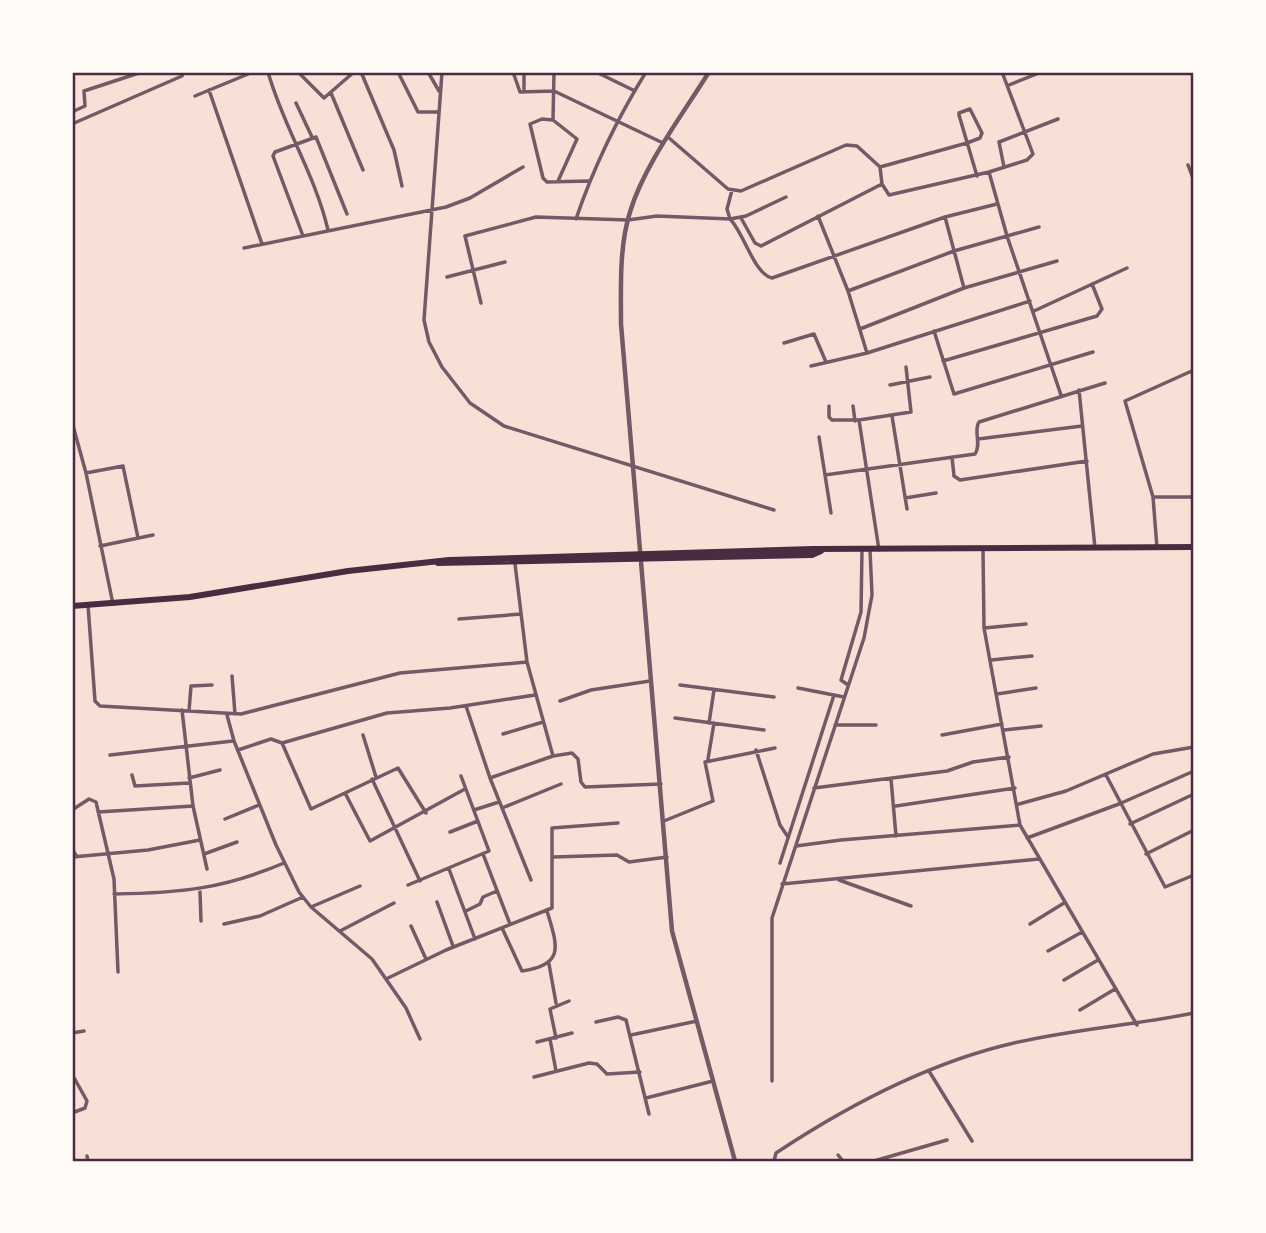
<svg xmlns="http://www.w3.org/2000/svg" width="1266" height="1233" font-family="Inter,sans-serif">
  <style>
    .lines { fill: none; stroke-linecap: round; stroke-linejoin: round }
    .minor { stroke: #755966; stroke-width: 3.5 }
    .tertiary { stroke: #755966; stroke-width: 4.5 }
    .trunk { stroke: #4a2c40; stroke-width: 6 }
    .neatline { fill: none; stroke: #4a2c40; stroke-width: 2.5 }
  </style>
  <rect width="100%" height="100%" fill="#f7e1d7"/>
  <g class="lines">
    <!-- minor -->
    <path class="minor" d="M268,72C283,126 315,174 328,230
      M298,72L324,98L354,72
      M361,72L394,150L402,186
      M398,72L418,112H438
      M428,72L439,91
      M442,72L424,320L429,342L442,367L470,403L504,426L774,510
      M513,72L520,92L554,91L663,143
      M554,72L553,120L542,119L530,124L543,178L547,182L588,181
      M596,72L635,91
      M1002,72L1033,154L1027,160L989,172L1007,236L1039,227
      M1009,85L1039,73
      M209,90L262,244
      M524,92V72
      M331,93L363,170
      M195,96L253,72
      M296,103L312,137
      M72,112L85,106L84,91L142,72
      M553,120L577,139L558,181
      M72,124L182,76L183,72
      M669,138L728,189L741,191L846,145L857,146L880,167L967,143L980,138L982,133L970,109L959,113V115L977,176
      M1188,165L1194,181
      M880,167L882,184L889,195L989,172
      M1004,167L999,142L1058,119
      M732,190L727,209L730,219L746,216L786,197
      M818,216L848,291L867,353
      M945,217L997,204
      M741,218L755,243L761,246L882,184
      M576,219C594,166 617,119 646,72
      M303,236L273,156L275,152L316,137L347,214
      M244,248L446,207L470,198L523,167
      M447,277L505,262
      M848,291L954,251L1007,236L1061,395
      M481,303L465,236L536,217L628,220L657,216L730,219C744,233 754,274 772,278L945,217L964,288
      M1034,311L1127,268
      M860,329L964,288L1057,261
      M934,331L954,394L1093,352
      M784,343L814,334L826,362
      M943,361L1097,316L1102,309L1092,284
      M811,366L867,353L1030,301
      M890,385L930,377
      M1079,390L1095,548
      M829,406V417L832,420H859L911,412L906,367
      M853,406L855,421
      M892,416L907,509
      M859,420L879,550
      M72,422L86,473L113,604
      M819,437L831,513
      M978,439L1082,426
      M952,457L954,476L960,480L1087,461
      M86,473L123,466L138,538
      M825,475L975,454C982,444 973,431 979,422L1105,383
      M1153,497H1194
      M905,498L936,493
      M100,546L153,535
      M1157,548L1153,497L1125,401L1194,370
      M983,549L984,628L1020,825L1137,1025
      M515,564L527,662
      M88,605L95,701L100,706L241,714L400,673L527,662L553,756
      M459,619L521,614
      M984,628L1026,624
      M991,660L1032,656
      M232,676L235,714
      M680,685L774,697
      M848,685L841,680L861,612L862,550
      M798,688L844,697
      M997,694L1036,688
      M560,701L591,690L650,681
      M466,706L490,778L531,880
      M182,710L193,806L207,869
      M189,711L191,686L212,685
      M227,715L234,741L276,845L299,892L311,907L372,959L406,1008L420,1039
      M675,718L764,730
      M709,723L714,690
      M835,725H876
      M1004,730L1041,726
      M503,734L543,722
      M363,735L376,777
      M942,735L1002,724
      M238,750L271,739L282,743
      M756,750L780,825L788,837
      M110,755L233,741
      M708,759L714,723
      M132,775L135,786L189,783
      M1106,775L1165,887L1194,875
      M189,778L220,770
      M490,778L553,756L572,753L578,759L581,782L585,787L661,784
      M372,779L420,881
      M891,779L896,836
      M814,788L947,771L973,762L1009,757
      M345,793L370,841L465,789
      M1019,804L1066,791L1153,754L1194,747
      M896,806L1015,788
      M502,808L561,784
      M72,810L89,799L96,802L114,879L118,972
      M474,810L499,802
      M98,812L193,806
      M426,813L398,768L311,809L282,743L387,713L450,708L535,695
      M225,819L259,805
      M664,821L713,801L705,762L775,748
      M1130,824L1194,794
      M450,832L478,821
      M1027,838L1119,804L1194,771
      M796,846L841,840L1020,825
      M72,849L77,857
      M204,854L237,842
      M483,854L510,924
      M1146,854L1194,830
      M72,857L148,850L200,840
      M553,857L617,855L629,862L667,857
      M780,863L834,695
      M449,869L475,939
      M839,880L911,906
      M782,884L1039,859
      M408,885L489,851L461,776
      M200,892L201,921
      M114,894C180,893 223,889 284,863
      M437,902L453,946
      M311,907L360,886
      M466,911L480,904L483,897L497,891
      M224,924L260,916L303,897
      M1030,924L1064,903
      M411,926L426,959
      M502,928L522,971C566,965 557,945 547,911
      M340,931L394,903
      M1048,951L1082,932
      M549,964L556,1003
      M386,979L446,950L552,908V828L618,823
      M1064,980L1098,960
      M1080,1010L1115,989
      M596,1022L618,1017L626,1020L649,1114
      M72,1033L84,1031
      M631,1035L697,1021
      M556,1038L550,1009L569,1001
      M550,1039L556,1071
      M537,1042L572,1033
      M929,1071L972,1141
      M72,1074L87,1101L85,1108L72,1113
      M534,1077L589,1063L597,1064L607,1074L640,1072
      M772,1081V918L864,638L872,595L870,550
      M646,1098L713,1081
      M838,1155L843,1161
      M87,1156L88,1161
      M774,1161L776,1153C847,1106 931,1062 1014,1043C1073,1029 1135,1025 1194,1013
      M874,1161L947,1140"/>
    <!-- tertiary -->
    <path class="tertiary" d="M709,72C683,114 644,165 630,212C619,247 621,288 621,324L672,931L735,1161"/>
    <!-- trunk -->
    <path class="trunk" d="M438,563L812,555L821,551
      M72,606L190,597L348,571L449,560L813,549L1194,547"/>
  </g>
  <!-- border -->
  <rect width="1266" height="1233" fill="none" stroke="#fffaf5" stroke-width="147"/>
  <rect x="74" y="74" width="1118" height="1086" class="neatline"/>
</svg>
